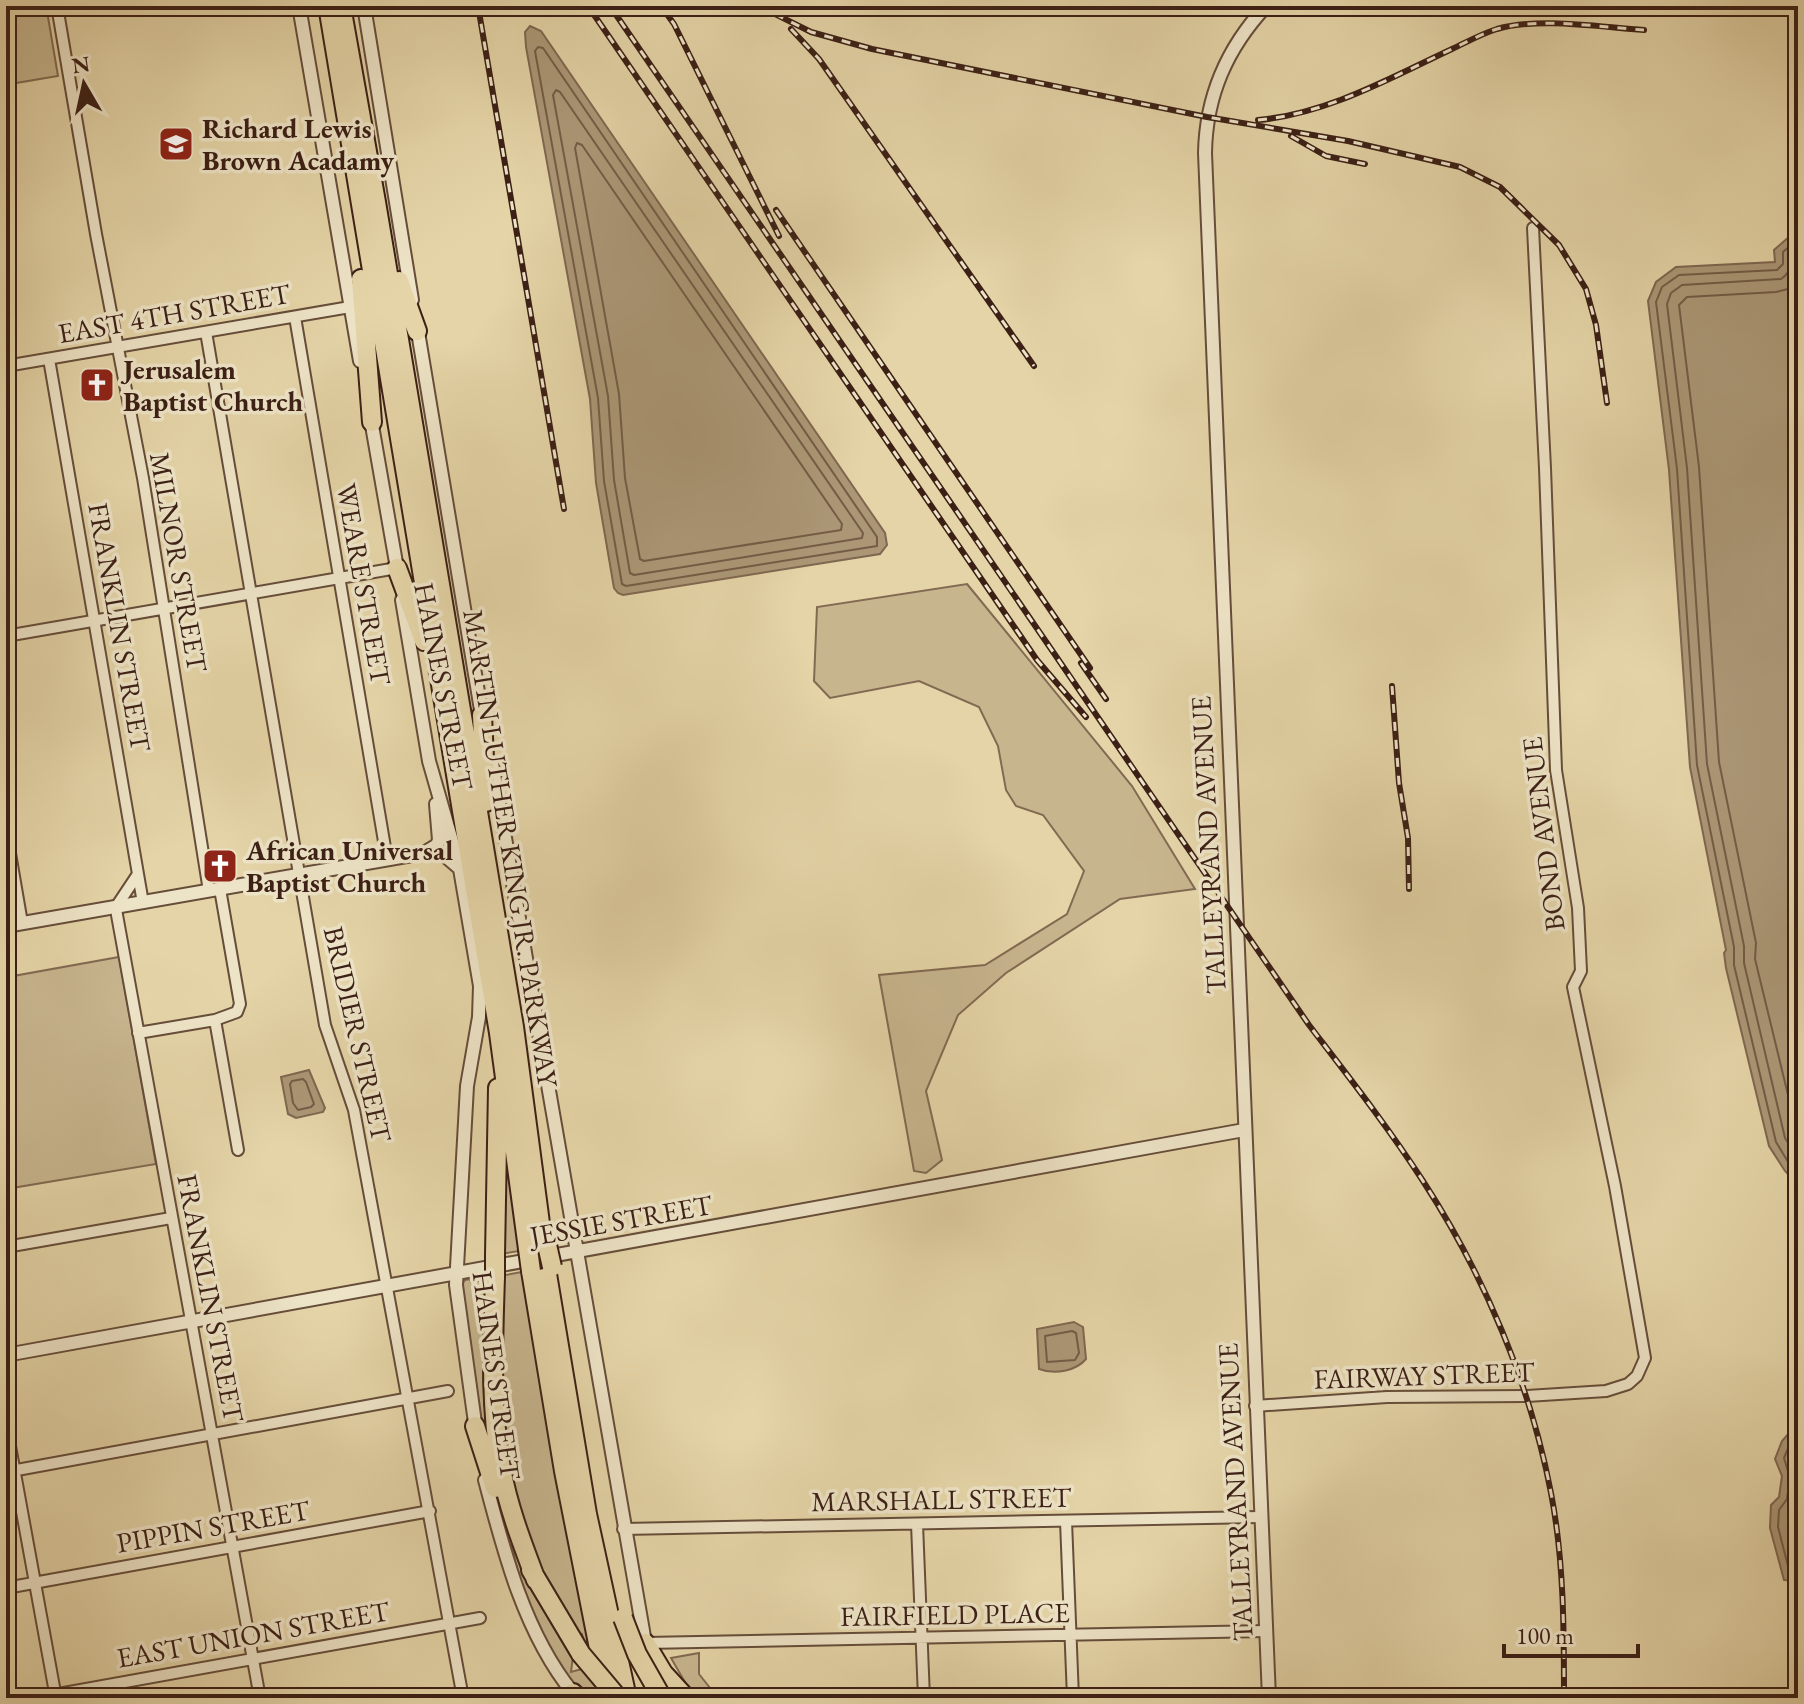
<svg xmlns="http://www.w3.org/2000/svg" width="1804" height="1704" font-family="'EB Garamond',serif">
  <style>
    .green { fill: #c7b58e; stroke: #826a52; stroke-width: 2 }
    .water { fill: #ab9776; stroke: #7f6750; stroke-width: 2 }
    .lines { fill: none; stroke-linecap: round; stroke-linejoin: round }
    .shore { stroke: #745c46; stroke-width: 2 }
    .minor-casing { stroke: #664d3a; stroke-width: 14 }
    .tertiary-casing { stroke: #664d3a; stroke-width: 16 }
    .motorway-casing { stroke: #3c2016; stroke-width: 22 }
    .minor { stroke: #ede3c6; stroke-width: 10 }
    .tertiary { stroke: #ede3c6; stroke-width: 12 }
    .motorway { stroke: #e4d4a7; stroke-width: 18 }
    .rail-casing { stroke: #3c2016; stroke-width: 6 }
    .rail { stroke: #ede3c6; stroke-width: 3; stroke-dasharray: 9; stroke-linecap: butt }
    .motorway-bridge-casing { stroke: #3c2016; stroke-width: 22; stroke-linecap: butt }
    .motorway-bridge { stroke: #e4d4a7; stroke-width: 18 }
    .labels { text-anchor: middle; stroke-width: 7; stroke-linejoin: round; paint-order: stroke }
    .poi-label { font-size: 28px; font-weight: bold; fill: #3c2016; stroke: #ede3c6; text-anchor: start }
    .street-label { font-size: 28px; fill: #3c2016; stroke: #ede3c6 }
  </style>
  <rect width="100%" height="100%" fill="#e4d4a7"/>
  <filter id="stains"><feTurbulence type="fractalNoise" baseFrequency=".0025" numOctaves="4"/><feColorMatrix values="0 0 0 0 .2 0 0 0 0 .09 0 0 0 0 .02 0 0 0 .5 -.17"/></filter>
  <radialGradient id="worn" r=".72"><stop offset=".6" stop-color="#630" stop-opacity="0"/><stop offset="1" stop-color="#630" stop-opacity=".3"/></radialGradient>
  <!-- green -->
  <path class="green" d="M47,11L58,76L16,83L6,18Z
    M967,584L1132,786L1195,889L1120,899L1006,973L958,1015L926,1091L942,1160L926,1173L914,1171L879,975L985,965L1067,914L1084,871L1043,815L1016,806L1006,790L998,746L979,707L919,681L830,698L814,681L817,607Z
    M6,945L13,976L119,957L156,1164L6,1189Z
    M502,1116L519,1251L501,1254Z
    M522,1272L561,1501L600,1698H584L553,1662L524,1596L511,1544L526,1576L573,1656L571,1672L582,1669L586,1650L582,1634L572,1631L542,1580L501,1448L500,1276Z
    M470,1279L471,1282L487,1279L483,1383L487,1438L478,1406L460,1287L465,1280Z
    M699,1653V1674L718,1698H700L686,1684L671,1658Z"/>
  <!-- water -->
  <path class="water" d="M530,26L541,31L885,533L887,545L880,554L623,595L618,593L614,588L596,483L590,399L526,47L525,32Z
    M1798,229V1185L1785,1171L1769,1146L1726,968L1724,953L1726,950L1690,767L1669,470L1648,301L1656,282L1676,267L1775,262L1774,250Z
    M309,1070L325,1108L323,1112L296,1118L288,1114L281,1077Z
    M1074,1322L1083,1327L1086,1359C1076,1371 1055,1375 1039,1369L1037,1329Z
    M1798,1350V1581L1784,1580L1770,1528L1771,1505L1779,1497L1782,1476L1775,1459L1782,1441L1790,1432L1795,1391L1792,1371Z
    M1798,1663V1697H1790L1789,1666Z"/>
  <g class="lines">
    <!-- shore -->
    <path class="shore" d="M538,47L543,48L877,537V546L626,586L622,584L604,481L598,398L535,51Z
      M556,90L560,92L863,533L862,538L634,575L630,573L614,480L608,396L553,95Z
      M577,143L582,145L842,524L841,530L644,561L640,559L625,478L619,394L575,148Z
      M1798,239L1783,252V264L1777,270L1679,275L1662,287L1656,302L1677,469L1697,765L1734,947V965L1776,1142L1790,1165L1798,1171
      M1798,253C1789,260 1793,272 1781,279L1682,285L1671,293L1667,304L1687,468L1707,764L1744,946V963L1785,1138L1798,1158
      M1798,281L1788,289L1776,292L1687,297L1679,305L1699,467L1719,762L1756,943L1755,959L1798,1136
      M303,1079L306,1082L314,1104L311,1107L298,1110L293,1103L290,1084L292,1081Z
      M1072,1331L1076,1333L1079,1353L1075,1360L1047,1362L1045,1336Z
      M1798,1434L1789,1446L1784,1458L1790,1478L1787,1499L1779,1510L1778,1527L1789,1570L1798,1573"/>
    <defs>
      <path id="minor" d="M57,6L96,234L143,478L209,891
        M295,317L387,859
        M206,332L325,1025L354,1110L463,1698
        M49,359L143,903
        M6,366L350,307
        M6,636L397,568
        M6,830L22,923
        M138,874L116,907L117,915L260,1698
        M215,1020L238,1150
        M138,1033L215,1020L237,1012L240,1004L220,889
        M6,1247L171,1218
        M1255,1406L1387,1397L1527,1396L1606,1391L1628,1384L1637,1376L1645,1358L1615,1186L1573,987L1581,971L1578,908L1556,770L1545,468L1533,228
        M6,1424L56,1698
        M6,1472L448,1391
        M1066,1521L1073,1698
        M917,1524L924,1698
        M623,1529L1260,1517
        M6,1588L430,1511
        M645,1643L1266,1631
        M36,1698L480,1618"/>
      <path id="tertiary" d="M299,6L360,361
        M364,6L412,300
        M1266,6C1227,48 1206,95 1205,153L1269,1698
        M417,326L483,722
        M370,414L398,574
        M402,600L429,761L460,869L480,986L479,1017L467,1086L456,1285L476,1430
        M492,763L646,1648
        M424,853L437,845L439,840L436,804
        M6,926L424,853L444,855L458,867
        M6,1355L1244,1130
        M485,1480C504,1553 525,1634 573,1693"/>
      <path id="motorway" d="M328,6L499,1033L528,1249
        M341,6L376,202L514,1027L543,1246
        M361,279L372,422
        M399,281L417,331
        M397,568L424,641
        M482,715L486,802
        M495,1255L498,1088
        M546,1268L587,1514L627,1698
        M531,1271L564,1471L607,1689
        M495,1277C493,1341 490,1405 501,1468C508,1507 522,1543 536,1580
        M475,1426L495,1488
        M531,1570L581,1654
        M645,1643L663,1673L686,1698
        M573,1693L578,1698"/>
    </defs>
    <!-- minor casing -->
    <use href="#minor" class="minor-casing"/>
    <!-- tertiary casing -->
    <use href="#tertiary" class="tertiary-casing"/>
    <!-- motorway casing -->
    <use href="#motorway" class="motorway-casing"/>
    <!-- minor -->
    <use href="#minor" class="minor"/>
    <!-- tertiary -->
    <use href="#tertiary" class="tertiary"/>
    <!-- motorway -->
    <use href="#motorway" class="motorway"/>
    <defs>
      <path id="rail" d="M478,6L564,509
        M588,6L1037,660L1086,717
        M610,6L1309,1025C1348,1076 1388,1127 1423,1181C1484,1275 1530,1383 1551,1493C1564,1560 1564,1630 1564,1698
        M661,6L674,24L779,236
        M759,6L811,32L872,49L1207,117L1348,141L1460,167L1500,187L1559,245L1586,289L1596,325L1607,403
        M791,29L819,59L1034,366
        M1258,120C1327,114 1390,78 1452,49C1467,42 1481,34 1497,29C1540,17 1598,27 1644,30
        M1291,136L1326,156L1365,164
        M776,210L1090,668
        M1081,663L1106,699
        M1392,686L1399,783L1408,838L1409,889"/>
    </defs>
    <!-- rail casing -->
    <use href="#rail" class="rail-casing"/>
    <!-- rail -->
    <use href="#rail" class="rail"/>
    <defs>
      <path id="motorway-bridge" d="M547,1245L552,1267
        M528,1249L531,1271
        M495,1255V1277
        M623,1618L637,1654L662,1698
        M581,1654L618,1698"/>
    </defs>
    <!-- motorway-bridge casing -->
    <use href="#motorway-bridge" class="motorway-bridge-casing"/>
    <!-- motorway-bridge -->
    <use href="#motorway-bridge" class="motorway-bridge"/>
  </g>
  <!-- icons -->
  <defs>
    <symbol id="school-square" viewBox="-11 -11 22 22"><rect x="-9" y="-9" width="18" height="18" rx="4" fill="#8f2418" stroke="#ede3c6"/><path d="M0-5L7-2L0 1L-7-2ZM-4 1L0 2.5L4 1V4Q0 6-4 4Z" fill="#fff"/></symbol>
    <symbol id="church-square" viewBox="-11 -11 22 22"><rect x="-9" y="-9" width="18" height="18" rx="4" fill="#8f2418" stroke="#ede3c6"/><path d="M-1.2-6h2.4v3.5h3.3v2.4h-3.3V6h-2.4V-.1h-3.3v-2.4h3.3Z" fill="#fff"/></symbol>
  </defs>
  <g fill-rule="evenodd">
    <use href="#school-square" x="156" y="124" width="40" height="40"/>
    <use href="#church-square" x="77" y="365" width="40" height="40"/>
    <use href="#church-square" x="200" y="846" width="40" height="40"/>
  </g>
  <g class="labels">
    <!-- poi labels -->
    <g class="poi-label">
      <text x="202" y="138">Richard Lewis<tspan x="202" dy="32">Brown Acadamy</tspan></text>
      <text x="123" y="379">Jerusalem<tspan x="123" dy="32">Baptist Church</tspan></text>
      <text x="246" y="860">African Universal<tspan x="246" dy="32">Baptist Church</tspan></text>
    </g>
    <!-- street labels -->
    <g class="street-label">
      <text transform="translate(174 313) rotate(-10)" y="10">EAST 4TH STREET</text>
      <text transform="translate(179 562) rotate(80)" y="10">MILNOR STREET</text>
      <text transform="translate(364 584) rotate(80)" y="10">WEARE STREET</text>
      <text transform="translate(120 627) rotate(80)" y="10">FRANKLIN STREET</text>
      <text transform="translate(444 686) rotate(79)" y="10">HAINES STREET</text>
      <text transform="translate(1543 834) rotate(-97)" y="10">BOND AVENUE</text>
      <text transform="translate(1208 845) rotate(-93)" y="10">TALLEYRAND AVENUE</text>
      <text transform="translate(511 848) rotate(81)" y="10">MARTIN LUTHER KING JR. PARKWAY</text>
      <text transform="translate(358 1034) rotate(77)" y="10">BRIDIER STREET</text>
      <text transform="translate(621 1220) rotate(-10)" y="10">JESSIE STREET</text>
      <text transform="translate(211 1298) rotate(79)" y="10">FRANKLIN STREET</text>
      <text transform="translate(497 1375) rotate(82)" y="10">HAINES STREET</text>
      <text transform="translate(1424 1375) rotate(-2)" y="10">FAIRWAY STREET</text>
      <text transform="translate(1235 1492) rotate(-93)" y="10">TALLEYRAND AVENUE</text>
      <text transform="translate(941 1499) rotate(-1)" y="10">MARSHALL STREET</text>
      <text transform="translate(213 1526) rotate(-10)" y="10">PIPPIN STREET</text>
      <text transform="translate(955 1614) rotate(-1)" y="10">FAIRFIELD PLACE</text>
      <text transform="translate(253 1634) rotate(-10)" y="10">EAST UNION STREET</text>
    </g>
  </g>
  <!-- margin -->
  <rect width="1804" height="1704" fill="none" stroke="#e4d4a7" stroke-width="32"/>
  <rect x="8" y="8" width="1788" height="1688" fill="none" stroke="#3c2016" stroke-width="4"/>
  <rect x="16" y="16" width="1772" height="1672" fill="none" stroke="#3c2016" stroke-width="2"/>
  <!-- north arrow -->
  <g transform="translate(84 84) rotate(351)" stroke="#ede3c6" stroke-width="6" paint-order="stroke">
  <path d="M0-6L14 30L0 20L-14 30Z" fill="#3c2016"/>
  <text y="-12" font-size="22" font-weight="bold" text-anchor="middle" fill="#3c2016">N</text>
  </g>
  <!-- scale -->
  <path d="M1504 1644v12h134v-12" fill="none" stroke="#3c2016" stroke-width="4"/>
  <text x="1516" y="1644" font-size="24" fill="#3c2016" stroke="#ede3c6" stroke-width="6" paint-order="stroke">100 m</text>
  <rect width="100%" height="100%" filter="url(#stains)"/>
  <rect width="100%" height="100%" fill="url(#worn)"/>
</svg>
